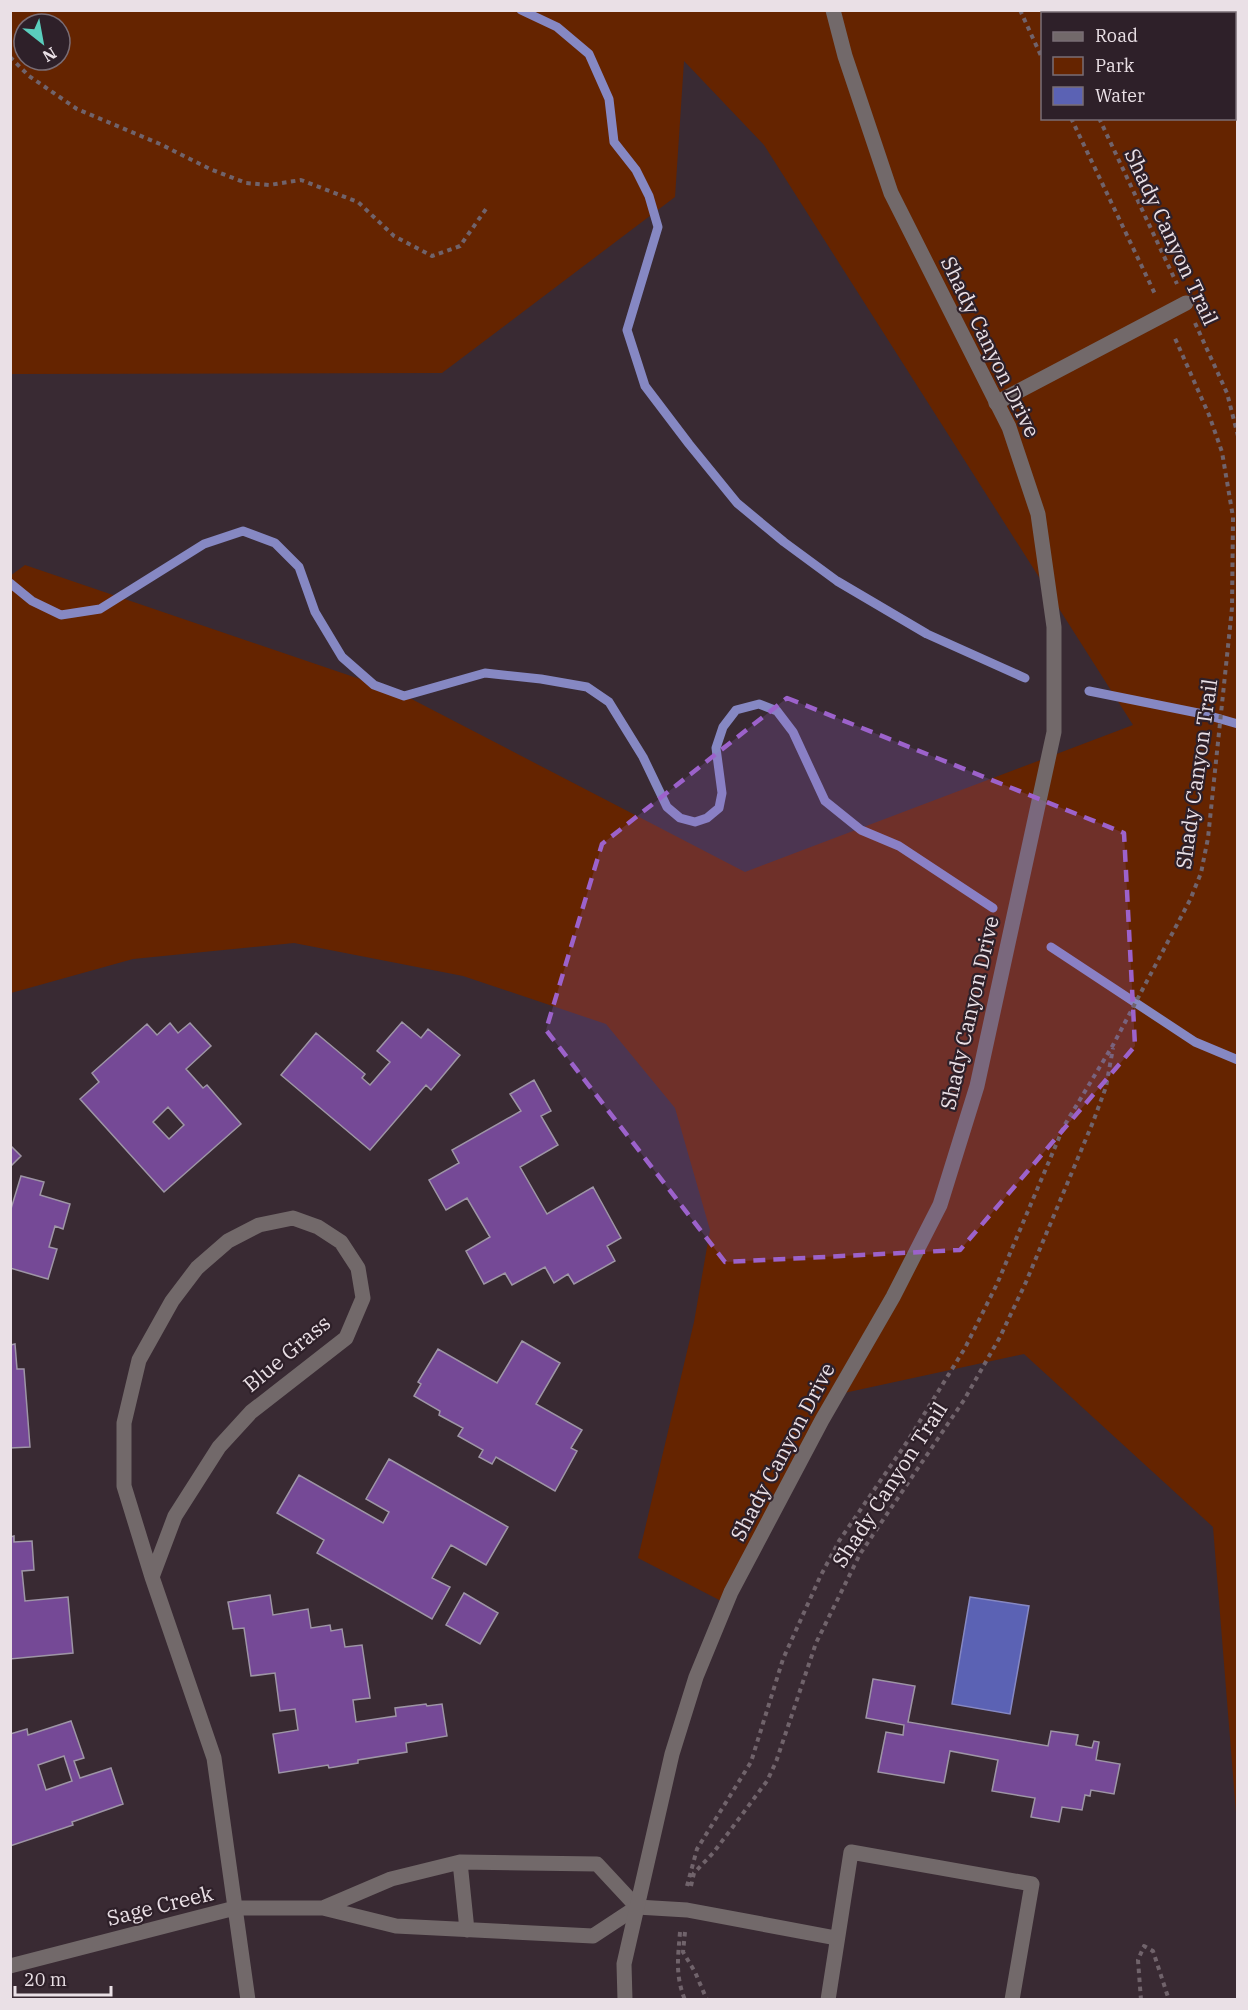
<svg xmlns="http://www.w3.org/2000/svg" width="1248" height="2010" font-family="'IBM Plex Serif',serif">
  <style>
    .green { fill: #652400; fill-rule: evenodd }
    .water { fill: #5b62b4; stroke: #8688c3; stroke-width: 1.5 }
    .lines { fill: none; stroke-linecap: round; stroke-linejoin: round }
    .stream { stroke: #8688c3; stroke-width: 9 }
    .building { fill: #754996; stroke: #9e95a6; stroke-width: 1.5; fill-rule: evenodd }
    .path { stroke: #70636b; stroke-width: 4; stroke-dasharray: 4.5 4.5; stroke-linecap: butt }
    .service { stroke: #72696a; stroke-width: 15 }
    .minor { stroke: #72696a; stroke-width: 15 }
    .tertiary { stroke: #72696a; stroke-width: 15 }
    .marked { fill: #9c62cb; fill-opacity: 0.2; stroke: #9c62cb; stroke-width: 4.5; stroke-dasharray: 12 8; stroke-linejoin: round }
    .labels { text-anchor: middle; stroke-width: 4.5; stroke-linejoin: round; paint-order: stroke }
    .street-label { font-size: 21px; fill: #eae0e6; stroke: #2e2029 }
  </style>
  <rect width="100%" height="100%" fill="#392a33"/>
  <!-- green -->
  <path class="green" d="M11,11H1237V1825L1213,1527L1024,1354L844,1393L725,1603L638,1558L694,1322L710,1230L675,1108L606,1024L463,976L294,943L133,959L11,993L10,576L25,565L398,692L745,872L1133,725L764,145L684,61L675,197L442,373L11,374ZM1042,14H1234V118H1042ZM24,24H60V60H24Z"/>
  <!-- water -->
  <path class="water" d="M970,1597L1029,1606L1010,1714L952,1704Z"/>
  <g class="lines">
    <!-- stream -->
    <path class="stream" d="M521,10L557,27L589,54L609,99L614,142L636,170L649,196L658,227L627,330L645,386L689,444L737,503L784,542L837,581L927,634L1025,678
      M10,583L32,601L61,615L100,609L204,544L243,531L275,543L299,567L315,612L342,657L374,685L404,696L485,673L541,679L587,687L609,702L643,757L667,807L680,818L695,822L707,818L719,808L722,793L716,748L723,727L736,710L759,704L777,711L793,732L825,801L861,830L899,846L993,908
      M1089,691L1203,714L1238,724
      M1051,947L1195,1042L1238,1060"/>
  </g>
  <!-- building -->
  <path class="building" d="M402,1022L421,1038L428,1029L460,1055L431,1090L426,1085L370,1150L281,1075L316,1033L365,1074L362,1078L370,1085L390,1062L377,1051Z
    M170,1023L178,1033L190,1023L211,1046L186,1069L203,1088L207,1085L241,1124L164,1192L80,1099L99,1082L92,1073L147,1024L157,1035ZM168,1107L184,1125L169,1139L153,1122Z
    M534,1080L551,1111L541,1116L558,1145L520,1167L547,1214L593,1187L621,1238L607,1246L615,1261L574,1284L568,1274L554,1283L545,1267L512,1285L505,1273L484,1284L466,1251L490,1237L467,1198L446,1210L429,1180L459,1163L452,1150L521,1111L510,1094Z
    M10,1145L21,1156L10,1167Z
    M21,1176L44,1182L40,1195L70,1204L63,1229L55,1226L49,1247L57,1249L48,1279L10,1268V1212Z
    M522,1341L560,1363L536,1404L582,1430L571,1448L577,1451L555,1491L496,1457L492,1464L479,1457L483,1450L458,1436L463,1428L439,1415L440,1411L414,1396L421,1384L418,1382L438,1349L497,1383Z
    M15,1344L17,1369H24L30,1447L10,1448V1345Z
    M389,1459L508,1527L486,1565L451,1545L432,1578L450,1587L432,1619L317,1553L324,1540L277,1513L299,1475L383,1523L389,1512L366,1499Z
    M14,1536V1542L32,1541L34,1570L22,1571L25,1601L68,1597L73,1653L10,1659V1537Z
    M464,1593L498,1613L480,1644L446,1625Z
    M270,1595L273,1615L308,1609L311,1628L330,1625L331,1631L342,1629L345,1647L362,1645L370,1698L353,1700L356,1722L396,1716L395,1708L426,1704L427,1706L442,1704L447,1736L406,1743L407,1752L358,1760V1763L329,1768L328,1765L279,1773L273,1734L298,1730L295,1709L280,1711L275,1673L251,1676L244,1628L233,1629L228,1602Z
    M873,1679L915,1686L908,1722L1048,1746L1051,1731L1078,1735L1076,1745L1092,1748L1094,1741L1099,1742L1096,1760L1120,1764L1114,1794L1091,1790L1090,1796L1085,1795L1082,1810L1062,1807L1059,1822L1031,1817L1035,1798L992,1791L998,1760L950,1751L944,1783L878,1772L886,1732L903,1735L904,1725L866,1718Z
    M71,1721L84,1758L74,1761L80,1778L111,1768L123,1804L72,1822L73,1825L10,1846V1734L27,1729L28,1735ZM64,1756L72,1781L46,1790L38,1765Z"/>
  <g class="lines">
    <!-- path -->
    <path class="path" d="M1020,10L1042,58
      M1049,10L1050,14
      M10,57L29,76L77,109L160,144L210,169L246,183L269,185L301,180L358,202L394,236L432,256L460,246L486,209
      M1071,118L1155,294
      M1099,118L1177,284
      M1195,323L1227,393L1238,436
      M687,1886L697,1849L751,1762L783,1659L820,1577L839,1541L907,1442L965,1348L997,1284L1064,1126L1113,1045L1190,900L1201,873L1208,838L1232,608L1233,517L1222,452L1209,415L1174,336
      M691,1886L694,1873L713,1853L732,1828L767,1781L776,1762L816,1643L860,1554L964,1400L1000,1337L1026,1282L1093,1122L1106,1087L1113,1048
      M680,1932C678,1958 675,1975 685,2000
      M685,1932L683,1952L695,1972L707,2000
      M1141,2000L1138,1960L1144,1946L1153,1951L1169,2000"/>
    <!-- service -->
    <path class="service" d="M996,403L1186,303
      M637,1907L687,1910L836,1938
      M828,2000L851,1852L1032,1884L1012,2000"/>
    <!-- minor -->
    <path class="minor" d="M152,1577L175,1516L219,1447L251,1412L346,1338L363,1298L358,1268L341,1242L318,1227L293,1218L259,1225L228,1241L197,1268L172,1301L139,1360L124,1423V1486L152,1577L214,1758L248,2000
      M460,1862L467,1930
      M10,1966L235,1908H323L396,1926L593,1936L637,1907L597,1864L460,1862L391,1879L323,1908"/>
    <!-- tertiary -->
    <path class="tertiary" d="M625,2000L624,1964L672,1754L696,1677L731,1592L822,1420L893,1297L940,1205L977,1086L1054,732V627L1038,514L1009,427L891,193L845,56L833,10"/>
  </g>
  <!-- marked area -->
  <path class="marked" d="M787,698L1124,833L1135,1046L960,1250L725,1262L546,1030L602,844Z"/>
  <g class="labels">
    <!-- street labels -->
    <g class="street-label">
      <text transform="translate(1171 237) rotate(65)" y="7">Shady Canyon Trail</text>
      <text transform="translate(990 347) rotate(64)" y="7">Shady Canyon Drive</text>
      <text transform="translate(1197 774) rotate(-82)" y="7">Shady Canyon Trail</text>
      <text transform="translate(970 1013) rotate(-77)" y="7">Shady Canyon Drive</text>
      <text transform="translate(287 1354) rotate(-40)" y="7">Blue Grass</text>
      <text transform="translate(783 1452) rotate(-62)" y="7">Shady Canyon Drive</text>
      <text transform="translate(890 1485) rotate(-57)" y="7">Shady Canyon Trail</text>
      <text transform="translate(160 1906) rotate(-14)" y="7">Sage Creek</text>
    </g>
  </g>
  <!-- border -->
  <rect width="1248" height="2010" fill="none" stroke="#eae0e6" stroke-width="24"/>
  <!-- legend -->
  <rect x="1041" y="12" width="195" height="108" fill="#2e2029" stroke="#796d75" stroke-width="1.5"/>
  <rect x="1053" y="32" width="30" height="9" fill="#72696a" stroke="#796d75" stroke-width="1.5"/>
  <text x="1095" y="42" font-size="18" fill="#eae0e6">Road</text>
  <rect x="1053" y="57" width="30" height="18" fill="#652400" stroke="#796d75" stroke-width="1.5"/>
  <text x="1095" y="72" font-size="18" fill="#eae0e6">Park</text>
  <rect x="1053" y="87" width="30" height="18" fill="#5b62b4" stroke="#796d75" stroke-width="1.5"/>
  <text x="1095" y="102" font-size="18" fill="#eae0e6">Water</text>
  <!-- north arrow -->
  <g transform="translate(42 42) rotate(149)"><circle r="28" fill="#2e2029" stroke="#796d75" stroke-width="1.5"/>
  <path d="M0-4.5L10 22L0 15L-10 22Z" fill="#5acebd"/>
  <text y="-9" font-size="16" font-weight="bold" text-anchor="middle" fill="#eae0e6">N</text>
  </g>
  <!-- scale -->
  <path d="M15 1986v9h96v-9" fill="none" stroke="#eae0e6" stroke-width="3"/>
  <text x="24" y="1986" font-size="18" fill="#eae0e6" stroke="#2e2029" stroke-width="4.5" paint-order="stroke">20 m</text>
</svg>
